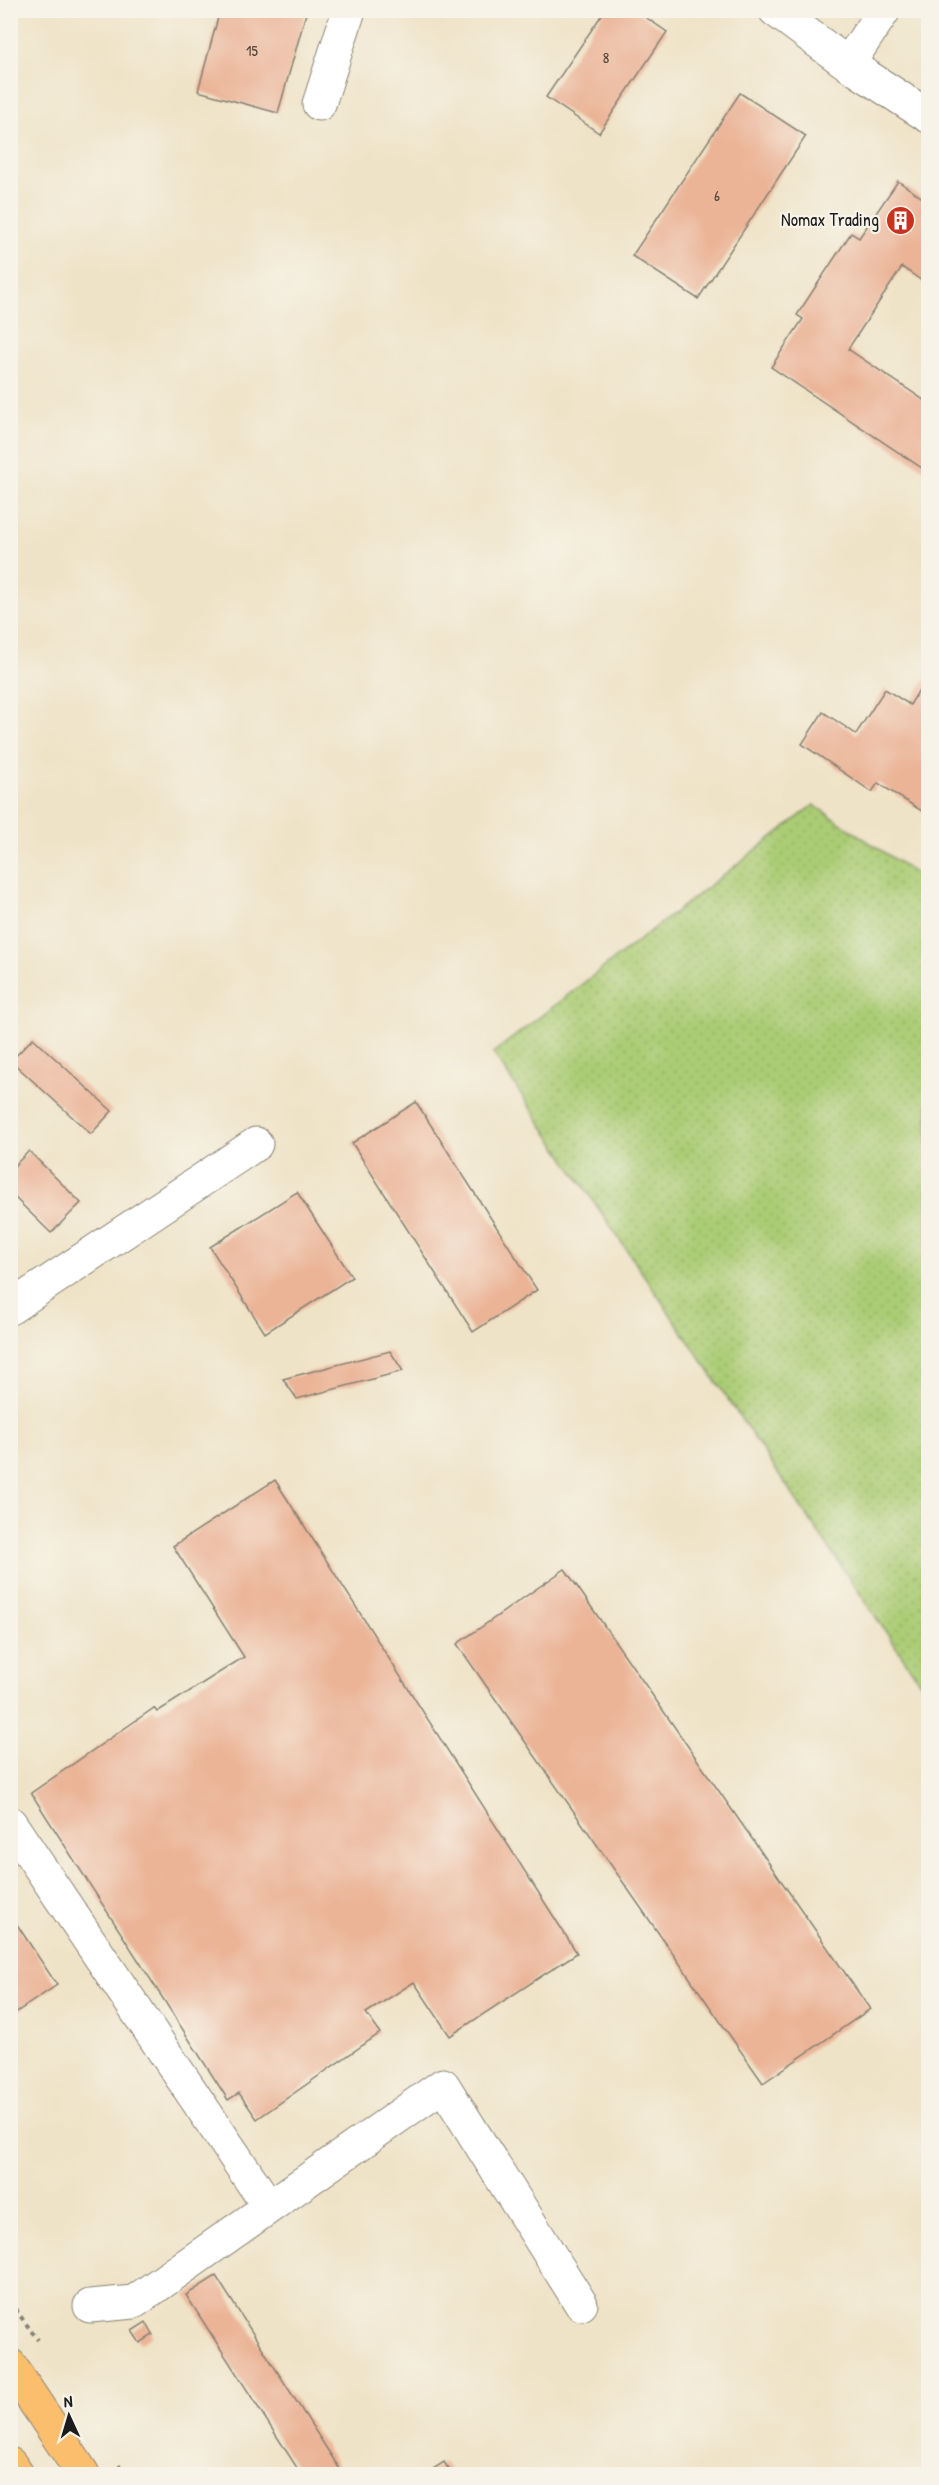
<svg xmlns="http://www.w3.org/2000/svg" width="939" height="2485" font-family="'Patrick Hand',sans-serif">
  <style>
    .grass { fill: url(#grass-dots); stroke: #647448; stroke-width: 1.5 }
    .building { fill: #ebb497 }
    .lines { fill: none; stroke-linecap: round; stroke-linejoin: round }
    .minor-casing { stroke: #868072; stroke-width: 35 }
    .highway-casing { stroke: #868072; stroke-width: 35 }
    .path { stroke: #868072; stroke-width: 4; stroke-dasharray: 4.5 4.5; stroke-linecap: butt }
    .minor { stroke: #fff; stroke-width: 33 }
    .highway { stroke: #fabe6d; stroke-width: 33 }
    .labels { text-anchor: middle; stroke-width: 4.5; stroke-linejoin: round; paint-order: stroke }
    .number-label { font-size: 15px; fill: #50423b }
    .poi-label { font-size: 18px; fill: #1c1c1c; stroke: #f7f3e8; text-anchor: end }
  </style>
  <defs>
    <pattern id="grass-dots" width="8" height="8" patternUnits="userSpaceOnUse" patternTransform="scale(1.5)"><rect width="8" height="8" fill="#abcc75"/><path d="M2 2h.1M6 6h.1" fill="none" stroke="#93af65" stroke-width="1.8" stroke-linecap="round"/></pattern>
  </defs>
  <rect width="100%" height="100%" fill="#f7f3e8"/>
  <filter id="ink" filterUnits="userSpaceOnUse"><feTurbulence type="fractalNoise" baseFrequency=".0167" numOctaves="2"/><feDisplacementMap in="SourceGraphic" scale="12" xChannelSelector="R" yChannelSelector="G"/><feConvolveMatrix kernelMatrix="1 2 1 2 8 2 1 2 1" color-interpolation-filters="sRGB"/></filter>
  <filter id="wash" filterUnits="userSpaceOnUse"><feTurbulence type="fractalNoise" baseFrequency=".008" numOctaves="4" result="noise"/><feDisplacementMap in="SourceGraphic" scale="24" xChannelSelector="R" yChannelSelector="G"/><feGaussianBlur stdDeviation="1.35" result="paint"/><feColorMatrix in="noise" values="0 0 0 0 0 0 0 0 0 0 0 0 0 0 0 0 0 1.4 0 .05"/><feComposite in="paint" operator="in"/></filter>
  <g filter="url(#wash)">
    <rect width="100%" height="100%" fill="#efe3c7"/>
    <!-- grass -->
    <path class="grass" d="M814,805L928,882V1694L493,1053Z"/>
    <g id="blocks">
      <!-- building -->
      <path class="building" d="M220,10H307L278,113L198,91Z
        M605,10H635L667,32L599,133L546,97Z
        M740,93L806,136L698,299L632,256Z
        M898,181L928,202V285L902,267L848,349L927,402L928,399V472L771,367L803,319L797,315L851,233L859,238Z
        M928,675V815L878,783L872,792L802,744L823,712L856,734L885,689L910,705Z
        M33,1038L112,1111L91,1134L11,1061Z
        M416,1102L537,1290L473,1332L352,1143Z
        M29,1151L81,1203L51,1233L10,1193V1170Z
        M297,1192L352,1277L265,1333L210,1247Z
        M390,1351L403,1371L297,1399L283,1379Z
        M275,1480L577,1953L450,2036L414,1982L366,2013L380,2033L257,2119L239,2093L228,2100L31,1793L154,1708L157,1712L244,1657L173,1546Z
        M565,1569L870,2009L763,2083L457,1644Z
        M10,1914L57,1985L12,2015L10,2012Z
        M216,2276L343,2474H301L186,2295Z
        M146,2322L153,2335L140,2343L132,2331Z
        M444,2462L452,2474H425Z"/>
    </g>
  </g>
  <g filter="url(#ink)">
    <use href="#blocks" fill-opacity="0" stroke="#868072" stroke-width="1.5"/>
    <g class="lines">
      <defs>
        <path id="minor" d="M775,10L848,64
          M884,10L848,64L928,116
          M319,104L349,10
          M10,1308L256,1144
          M10,1823L269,2207
          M90,2306L134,2302L443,2085L581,2304"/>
        <path id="highway" d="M10,2365L83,2474
          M10,2464L17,2474"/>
      </defs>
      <!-- minor casing -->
      <use href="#minor" class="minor-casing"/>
      <!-- highway casing -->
      <use href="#highway" class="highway-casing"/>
      <!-- path -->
      <path class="path" d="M10,2302L38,2340
        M119,2465L125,2474"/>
      <!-- minor -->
      <use href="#minor" class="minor"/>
      <!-- highway -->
      <use href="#highway" class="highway"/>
    </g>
  </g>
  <!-- icons -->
  <defs>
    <symbol id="building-disc" viewBox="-11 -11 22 22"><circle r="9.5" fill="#c8321e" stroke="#f7f3e8"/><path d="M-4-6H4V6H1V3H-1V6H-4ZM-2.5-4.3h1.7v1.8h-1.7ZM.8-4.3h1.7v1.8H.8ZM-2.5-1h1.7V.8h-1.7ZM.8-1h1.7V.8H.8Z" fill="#fff"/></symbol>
  </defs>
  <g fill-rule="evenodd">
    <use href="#building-disc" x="884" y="204" width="33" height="33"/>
  </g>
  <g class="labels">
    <!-- number labels -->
    <g class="number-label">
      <text x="252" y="56">15</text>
      <text x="606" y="63">8</text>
      <text x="717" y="201">6</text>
    </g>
    <!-- poi labels -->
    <g class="poi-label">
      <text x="879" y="226">Nomax Trading</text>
    </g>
  </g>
  <!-- margin -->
  <rect width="939" height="2485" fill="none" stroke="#f7f3e8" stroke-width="36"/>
  <!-- north arrow -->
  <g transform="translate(69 2416) rotate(356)" stroke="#f7f3e8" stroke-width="4.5" paint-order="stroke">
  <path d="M0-4.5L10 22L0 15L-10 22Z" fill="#1c1c1c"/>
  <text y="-9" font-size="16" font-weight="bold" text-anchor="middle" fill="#1c1c1c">N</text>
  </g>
</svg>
